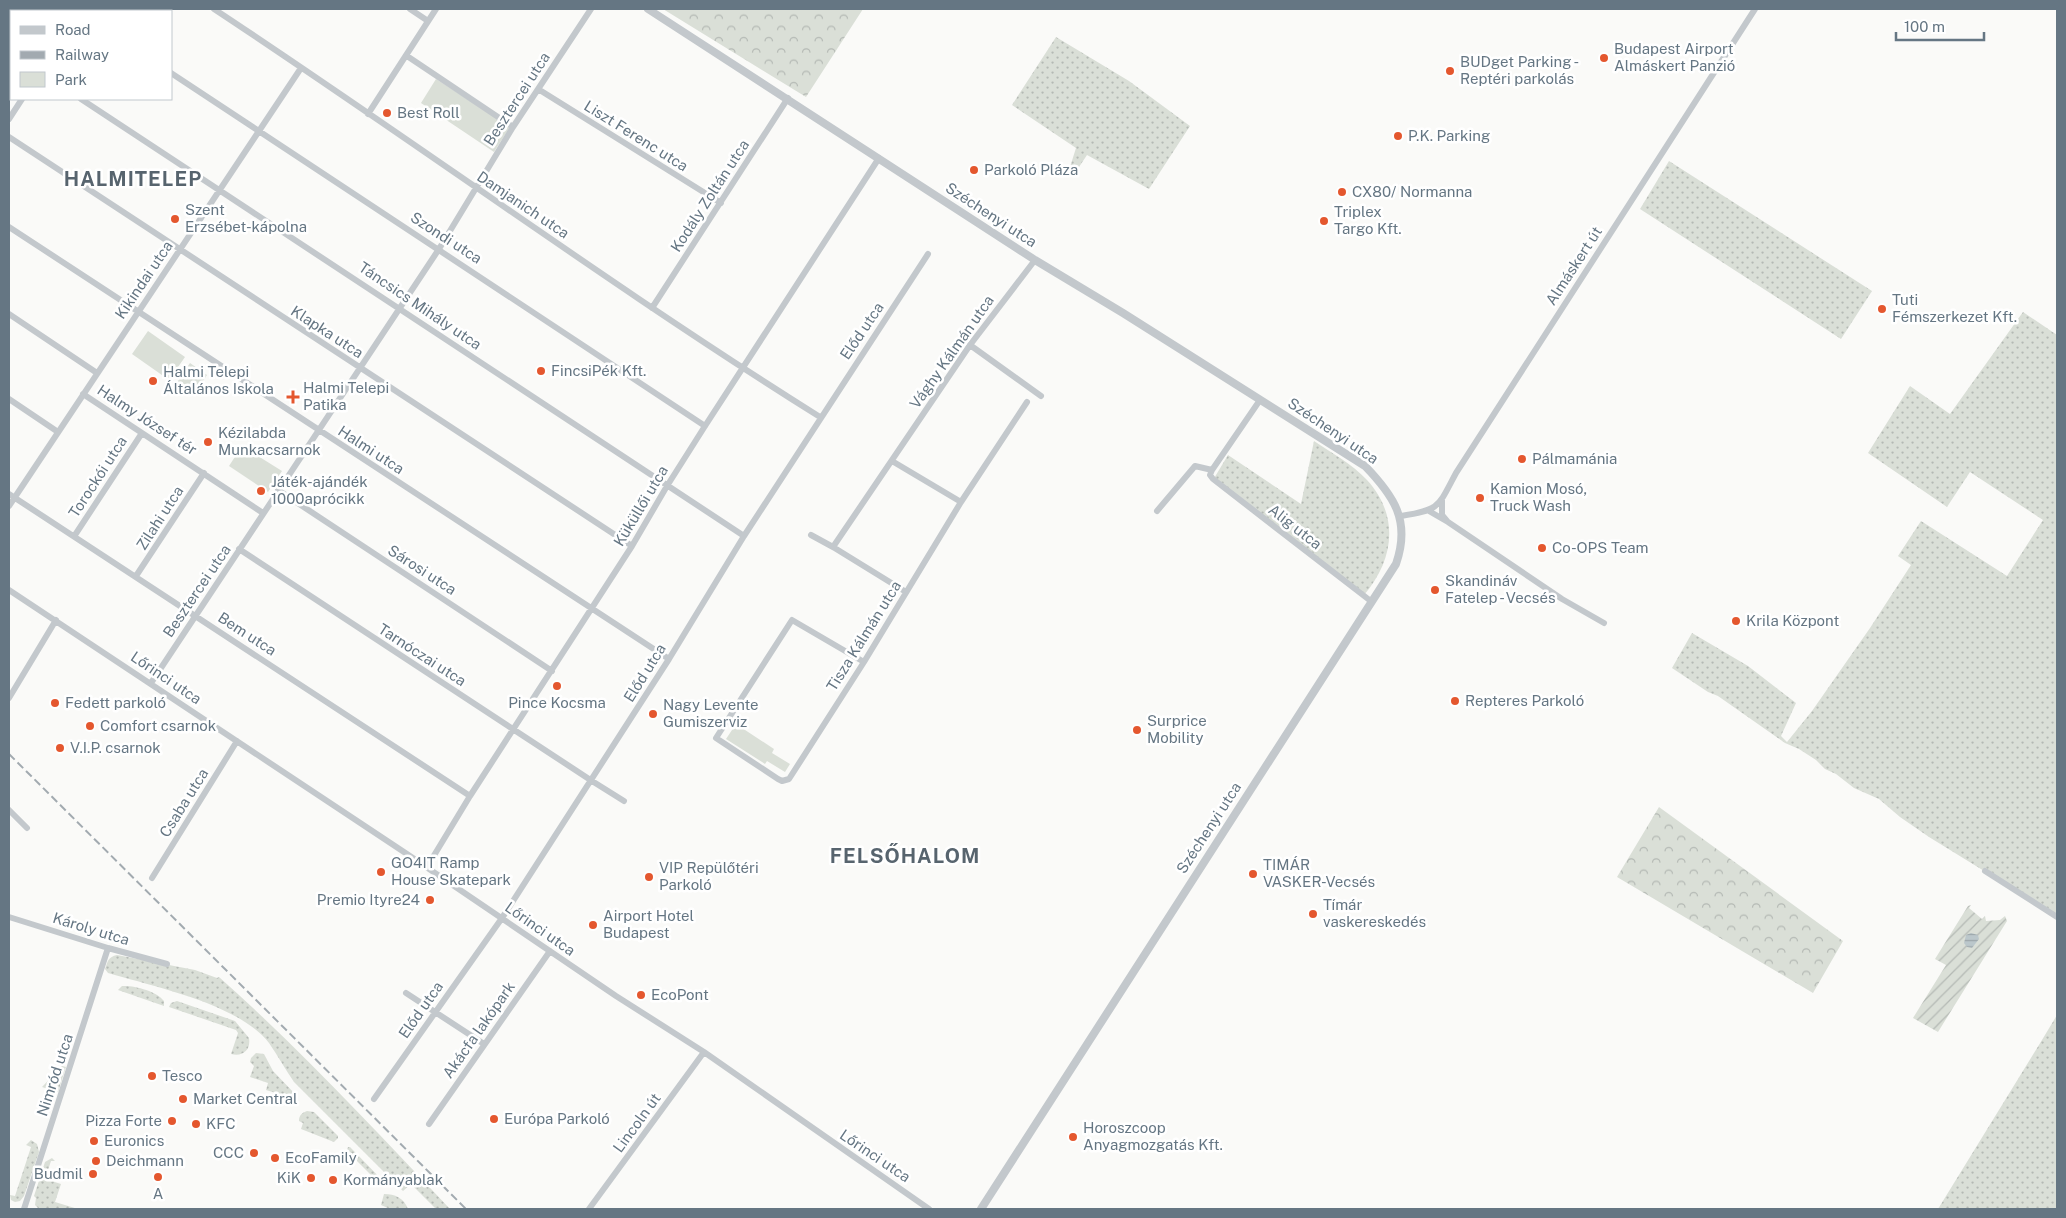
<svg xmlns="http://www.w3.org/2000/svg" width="2066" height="1218" font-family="'Public Sans',sans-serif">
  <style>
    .grass { fill: url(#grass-dots) }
    .forest { fill: url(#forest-crowns) }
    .park { fill: #dadfd7 }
    .garden { fill: url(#garden-furrows) }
    .water { fill: url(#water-rules) }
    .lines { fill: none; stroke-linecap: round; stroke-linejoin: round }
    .minor { stroke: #c3c8cc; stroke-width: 6 }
    .tertiary { stroke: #c3c8cc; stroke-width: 8 }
    .rail { stroke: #a2aab0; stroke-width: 2; stroke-dasharray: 8 4; stroke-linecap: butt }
    .poi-dot { fill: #e4572e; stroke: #fff; stroke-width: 2 }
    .labels { text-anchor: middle; stroke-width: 5; stroke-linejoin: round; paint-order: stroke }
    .poi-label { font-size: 15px; fill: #657683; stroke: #fff; text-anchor: start }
    .street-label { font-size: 15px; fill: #657683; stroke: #fff }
    .district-label { font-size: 20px; font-weight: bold; letter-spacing: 1px; fill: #57646e; stroke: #fff }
  </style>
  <defs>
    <pattern id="grass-dots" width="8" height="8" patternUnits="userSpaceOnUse" patternTransform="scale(1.25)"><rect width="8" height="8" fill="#dadfd7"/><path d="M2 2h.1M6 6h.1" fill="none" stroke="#b4b9b4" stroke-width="1.8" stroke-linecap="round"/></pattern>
    <pattern id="forest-crowns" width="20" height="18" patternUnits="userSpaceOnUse" patternTransform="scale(1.25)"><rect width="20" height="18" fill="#dadfd7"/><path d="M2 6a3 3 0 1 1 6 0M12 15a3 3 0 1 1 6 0" fill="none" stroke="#b4b9b4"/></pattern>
    <pattern id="garden-furrows" width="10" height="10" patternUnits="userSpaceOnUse" patternTransform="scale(1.25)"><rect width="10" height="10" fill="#dadfd7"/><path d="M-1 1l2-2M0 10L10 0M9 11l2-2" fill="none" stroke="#b4b9b4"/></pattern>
    <pattern id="water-rules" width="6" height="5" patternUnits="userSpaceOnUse" patternTransform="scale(1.25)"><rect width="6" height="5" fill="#bbc7cb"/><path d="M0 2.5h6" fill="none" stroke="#9ca6aa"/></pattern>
  </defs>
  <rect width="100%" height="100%" fill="#fafaf8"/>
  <!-- grass -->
  <path class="grass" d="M1056,37L1129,81L1190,126L1149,189L1087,155L1077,170L1070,167L1076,148L1012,105Z
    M1669,161L1872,291L1841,339L1640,209Z
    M2023,312L2057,335V916L1929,837L1900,817L1879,799L1854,788L1836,774L1825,769L1816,760L1799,749L1785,743L1718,696L1708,692L1672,668L1692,633L1748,666L1796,703L1781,736L1787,742L1812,711L1870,628L1911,565L1898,556L1921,521L2007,576L2043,520L1970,472L1947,507L1868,453L1910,386L1950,414Z
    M1314,441C1332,453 1352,464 1367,480C1400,516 1394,560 1364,595L1213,480L1228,455L1301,504Z
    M117,955L195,970L217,978L219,977C300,1049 375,1130 450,1209H436L411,1184L403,1191L294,1082C285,1069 278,1056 269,1043C239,1004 155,987 108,973L105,969C108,961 108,957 117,955Z
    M122,986C133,985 157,991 164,1001V1006L118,990Z
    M177,1001L235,1021L249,1038C251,1050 243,1057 231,1054L238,1033L236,1030L169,1007L171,1003Z
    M2057,1015V1209H1938L2042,1040Z
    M256,1053L264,1054L273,1071L296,1095L295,1099L266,1090L268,1083L250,1077L254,1066L250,1062L251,1058Z
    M307,1111L314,1112L338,1136V1138L334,1142L301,1129L303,1123L299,1121C299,1115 302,1113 307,1111Z
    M31,1140L37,1144L39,1152L24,1196L20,1201L15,1202L11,1200L10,1195L15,1196L31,1147L26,1145Z
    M348,1147H350L385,1183V1186H382L347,1151Z
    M52,1158L55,1161H51L45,1179L61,1184L55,1202L78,1209H39L35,1205L36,1198L34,1196L45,1162Z
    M384,1194C395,1194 404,1198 408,1209H390L381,1205Z"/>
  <!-- forest -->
  <path class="forest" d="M663,9H863L806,97Z
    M1659,807L1843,941L1813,993L1617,877Z
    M62,1066L66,1067L58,1092L42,1087Z"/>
  <!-- park -->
  <path class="park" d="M436,79L510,127L494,152L421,103Z
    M148,331L185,357L169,380L132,354Z
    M190,363L207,375L193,396L176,384Z
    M242,446L282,471L268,492L229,466Z
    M736,724L774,749L772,753L790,764L785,772L767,761L765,764L726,739Z"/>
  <!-- garden -->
  <path class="garden" d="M1971,905L1969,908L1982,919L1985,916L1986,921L2000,920L2005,916L2007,921L1938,1032L1913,1018L1946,965L1935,959L1968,906Z"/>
  <!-- water -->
  <path class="water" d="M1971,933L1978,935L1979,939L1972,948L1967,947L1964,943L1966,935Z"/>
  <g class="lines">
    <!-- minor -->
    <path class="minor" d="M74,9L78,11
      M214,9C417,143 614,288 820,417
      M410,9L428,21
      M9,51L11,53
      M407,56L513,127
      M171,73L705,426
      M538,89L721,203
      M81,99L744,536
      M368,114L436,9
      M9,119L22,99
      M9,137L632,546
      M9,227L669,659
      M652,308L788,98
      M9,314L97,373
      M970,345L1041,396
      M83,394L263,513
      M9,399L58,432
      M892,461L961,502L1027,402
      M1212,470L1210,475L1213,479L1372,602
      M278,490L552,671
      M9,494L470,796
      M1442,500V515L1447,521
      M9,506L301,68
      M1157,511L1195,466L1212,470L1260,400
      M1429,511L1448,522L1562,599L1604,623
      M1401,516C1440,510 1438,507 1456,473L1755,9
      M75,535L142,433
      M811,535L833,547
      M239,549L592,781L624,801
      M136,576L204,473
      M9,590L407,854L616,996L704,1052L929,1209
      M906,592L833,547L970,345L1035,260
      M864,662L792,620L716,738L778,779L782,781L789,779L864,662L961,502
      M151,683L439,249L513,127L591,9
      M9,698L56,620
      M9,810L27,828
      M427,867L470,796L632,546L667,486L705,426L879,158
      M1985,871L2057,917
      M152,878L237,741
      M9,917L108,948L167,964
      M406,993L484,1044
      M374,1099L502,918L669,659L744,536L928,254
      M429,1124L550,951
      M24,1209L108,948
      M589,1209L704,1052"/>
    <!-- tertiary -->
    <path class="tertiary" d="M648,9L1035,260L1123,313L1365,466C1394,496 1411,521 1396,564L981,1209"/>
    <!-- rail -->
    <path class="rail" d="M9,754L466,1209"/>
  </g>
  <!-- markers -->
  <g class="poi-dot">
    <circle cx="1604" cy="58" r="5"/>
    <circle cx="1450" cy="71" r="5"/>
    <circle cx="387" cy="113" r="5"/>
    <circle cx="1398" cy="136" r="5"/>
    <circle cx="974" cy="170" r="5"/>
    <circle cx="1342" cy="192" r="5"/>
    <circle cx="175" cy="219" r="5"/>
    <circle cx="1324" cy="221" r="5"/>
    <circle cx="1882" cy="309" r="5"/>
    <circle cx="541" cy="371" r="5"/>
    <circle cx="153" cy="381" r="5"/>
    <path d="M290.5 389.5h5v5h5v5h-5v5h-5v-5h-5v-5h5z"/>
    <circle cx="208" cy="442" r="5"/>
    <circle cx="1522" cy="459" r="5"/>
    <circle cx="261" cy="491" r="5"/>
    <circle cx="1480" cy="498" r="5"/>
    <circle cx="1542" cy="548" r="5"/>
    <circle cx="1435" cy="590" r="5"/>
    <circle cx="1736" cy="621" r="5"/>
    <circle cx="557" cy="686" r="5"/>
    <circle cx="1455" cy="701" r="5"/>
    <circle cx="55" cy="703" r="5"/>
    <circle cx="653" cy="714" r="5"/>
    <circle cx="90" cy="726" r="5"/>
    <circle cx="1137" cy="730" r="5"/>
    <circle cx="60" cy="748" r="5"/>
    <circle cx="381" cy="872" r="5"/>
    <circle cx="1253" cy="874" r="5"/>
    <circle cx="649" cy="877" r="5"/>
    <circle cx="430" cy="900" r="5"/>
    <circle cx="1313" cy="914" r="5"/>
    <circle cx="593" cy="925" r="5"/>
    <circle cx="641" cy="995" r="5"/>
    <circle cx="152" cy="1076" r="5"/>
    <circle cx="183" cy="1099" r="5"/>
    <circle cx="494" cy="1119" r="5"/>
    <circle cx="172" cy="1121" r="5"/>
    <circle cx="196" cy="1124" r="5"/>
    <circle cx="1073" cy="1137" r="5"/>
    <circle cx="94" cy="1141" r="5"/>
    <circle cx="254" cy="1153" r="5"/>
    <circle cx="275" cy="1158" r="5"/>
    <circle cx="96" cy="1161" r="5"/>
    <circle cx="93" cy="1174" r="5"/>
    <circle cx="158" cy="1177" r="5"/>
    <circle cx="311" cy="1178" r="5"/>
    <circle cx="333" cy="1180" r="5"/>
  </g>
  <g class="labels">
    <!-- poi labels -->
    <g class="poi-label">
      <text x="1614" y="54">Budapest Airport<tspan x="1614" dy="17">Almáskert Panzió</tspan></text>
      <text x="1460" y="67">BUDget Parking -<tspan x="1460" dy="17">Reptéri parkolás</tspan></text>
      <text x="397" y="118">Best Roll</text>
      <text x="1408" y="141">P.K. Parking</text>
      <text x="984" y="175">Parkoló Pláza</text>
      <text x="1352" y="197">CX80/ Normanna</text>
      <text x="185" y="215">Szent<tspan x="185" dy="17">Erzsébet-kápolna</tspan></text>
      <text x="1334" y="217">Triplex<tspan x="1334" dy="17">Targo Kft.</tspan></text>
      <text x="1892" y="305">Tuti<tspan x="1892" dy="17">Fémszerkezet Kft.</tspan></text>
      <text x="551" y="376">FincsiPék Kft.</text>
      <text x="163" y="377">Halmi Telepi<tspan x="163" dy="17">Általános Iskola</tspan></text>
      <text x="303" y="393">Halmi Telepi<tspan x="303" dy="17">Patika</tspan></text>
      <text x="218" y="438">Kézilabda<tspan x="218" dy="17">Munkacsarnok</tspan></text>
      <text x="1532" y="464">Pálmamánia</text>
      <text x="271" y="487">Játék-ajándék<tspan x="271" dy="17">1000aprócikk</tspan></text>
      <text x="1490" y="494">Kamion Mosó,<tspan x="1490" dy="17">Truck Wash</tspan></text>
      <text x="1552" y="553">Co-OPS Team</text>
      <text x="1445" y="586">Skandináv<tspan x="1445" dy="17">Fatelep - Vecsés</tspan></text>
      <text x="1746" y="626">Krila Központ</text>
      <text x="1465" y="706">Repteres Parkoló</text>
      <text x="65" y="708">Fedett parkoló</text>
      <text x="557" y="708" text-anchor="middle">Pince Kocsma</text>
      <text x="663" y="710">Nagy Levente<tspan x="663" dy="17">Gumiszerviz</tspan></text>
      <text x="1147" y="726">Surprice<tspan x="1147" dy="17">Mobility</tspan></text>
      <text x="100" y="731">Comfort csarnok</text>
      <text x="70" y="753">V.I.P. csarnok</text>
      <text x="391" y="868">GO4IT Ramp<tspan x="391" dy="17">House Skatepark</tspan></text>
      <text x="1263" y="870">TIMÁR<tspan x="1263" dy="17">VASKER-Vecsés</tspan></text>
      <text x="659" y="873">VIP Repülőtéri<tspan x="659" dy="17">Parkoló</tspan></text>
      <text x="420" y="905" text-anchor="end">Premio Ityre24</text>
      <text x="1323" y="910">Tímár<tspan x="1323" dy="17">vaskereskedés</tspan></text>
      <text x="603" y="921">Airport Hotel<tspan x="603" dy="17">Budapest</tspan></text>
      <text x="651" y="1000">EcoPont</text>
      <text x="162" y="1081">Tesco</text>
      <text x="193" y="1104">Market Central</text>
      <text x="504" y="1124">Európa Parkoló</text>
      <text x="162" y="1126" text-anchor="end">Pizza Forte</text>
      <text x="206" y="1129">KFC</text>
      <text x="1083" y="1133">Horoszcoop<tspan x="1083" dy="17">Anyagmozgatás Kft.</tspan></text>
      <text x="104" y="1146">Euronics</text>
      <text x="244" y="1158" text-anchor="end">CCC</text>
      <text x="285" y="1163">EcoFamily</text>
      <text x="106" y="1166">Deichmann</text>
      <text x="83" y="1179" text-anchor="end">Budmil</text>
      <text x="301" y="1183" text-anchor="end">KiK</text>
      <text x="343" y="1185">Kormányablak</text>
      <text x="158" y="1199" text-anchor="middle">A</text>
    </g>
    <!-- street labels -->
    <g class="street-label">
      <text transform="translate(517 99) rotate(-57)" y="5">Besztercei utca</text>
      <text transform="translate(636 136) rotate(32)" y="5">Liszt Ferenc utca</text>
      <text transform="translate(710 196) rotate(-57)" y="5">Kodály Zoltán utca</text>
      <text transform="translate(523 205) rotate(34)" y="5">Damjanich utca</text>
      <text transform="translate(991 215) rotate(33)" y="5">Széchenyi utca</text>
      <text transform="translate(446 238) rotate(33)" y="5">Szondi utca</text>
      <text transform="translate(1574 266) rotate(-57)" y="5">Almáskert út</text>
      <text transform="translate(144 280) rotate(-56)" y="5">Kikindai utca</text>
      <text transform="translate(420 306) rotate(34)" y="5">Táncsics Mihály utca</text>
      <text transform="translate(862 331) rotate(-56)" y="5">Előd utca</text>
      <text transform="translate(327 332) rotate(33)" y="5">Klapka utca</text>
      <text transform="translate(952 352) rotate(-55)" y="5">Vághy Kálmán utca</text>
      <text transform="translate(147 420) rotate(33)" y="5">Halmy József tér</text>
      <text transform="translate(1333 431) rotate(34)" y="5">Széchenyi utca</text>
      <text transform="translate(371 450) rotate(33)" y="5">Halmi utca</text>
      <text transform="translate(98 477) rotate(-57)" y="5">Torockói utca</text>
      <text transform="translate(641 506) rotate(-59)" y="5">Küküllői utca</text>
      <text transform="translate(160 518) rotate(-57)" y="5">Zilahi utca</text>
      <text transform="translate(1295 527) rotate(38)" y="5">Alig utca</text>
      <text transform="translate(422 570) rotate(33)" y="5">Sárosi utca</text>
      <text transform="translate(197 591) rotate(-56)" y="5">Besztercei utca</text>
      <text transform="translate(247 634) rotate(33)" y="5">Bem utca</text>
      <text transform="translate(864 636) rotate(-58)" y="5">Tisza Kálmán utca</text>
      <text transform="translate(422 655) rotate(33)" y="5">Tarnóczai utca</text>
      <text transform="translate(645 673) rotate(-58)" y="5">Előd utca</text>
      <text transform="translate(166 678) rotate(34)" y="5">Lőrinci utca</text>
      <text transform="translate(184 803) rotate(-58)" y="5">Csaba utca</text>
      <text transform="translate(1209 828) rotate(-57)" y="5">Széchenyi utca</text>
      <text transform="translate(91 929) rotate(17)" y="5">Károly utca</text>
      <text transform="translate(540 929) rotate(35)" y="5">Lőrinci utca</text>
      <text transform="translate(421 1010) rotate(-55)" y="5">Előd utca</text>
      <text transform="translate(479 1030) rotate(-55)" y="5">Akácfa lakópark</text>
      <text transform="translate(55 1075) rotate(-72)" y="5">Nimród utca</text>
      <text transform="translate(637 1123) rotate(-54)" y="5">Lincoln út</text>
      <text transform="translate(875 1156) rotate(34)" y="5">Lőrinci utca</text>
    </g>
    <!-- district labels -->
    <g class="district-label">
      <text x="133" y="186">HALMITELEP</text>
      <text x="905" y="863">FELSŐHALOM</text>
    </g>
  </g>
  <!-- border -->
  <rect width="2066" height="1218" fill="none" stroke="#657683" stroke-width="20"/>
  <!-- legend -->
  <rect x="10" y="10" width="162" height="90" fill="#ffffff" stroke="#c1c8cd"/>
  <rect x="20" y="26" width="25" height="8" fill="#c3c8cc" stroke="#c1c8cd"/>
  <text x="55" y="35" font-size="15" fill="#657683">Road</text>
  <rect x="20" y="51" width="25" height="8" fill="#a2aab0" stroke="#c1c8cd"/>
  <text x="55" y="60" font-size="15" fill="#657683">Railway</text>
  <rect x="20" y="72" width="25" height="15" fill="#dadfd7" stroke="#c1c8cd"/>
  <text x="55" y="85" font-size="15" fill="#657683">Park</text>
  <!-- scale -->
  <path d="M1896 32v8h88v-8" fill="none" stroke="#657683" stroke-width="2.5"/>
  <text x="1904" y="32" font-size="15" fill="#657683" stroke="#ffffff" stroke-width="4" paint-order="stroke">100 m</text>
</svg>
